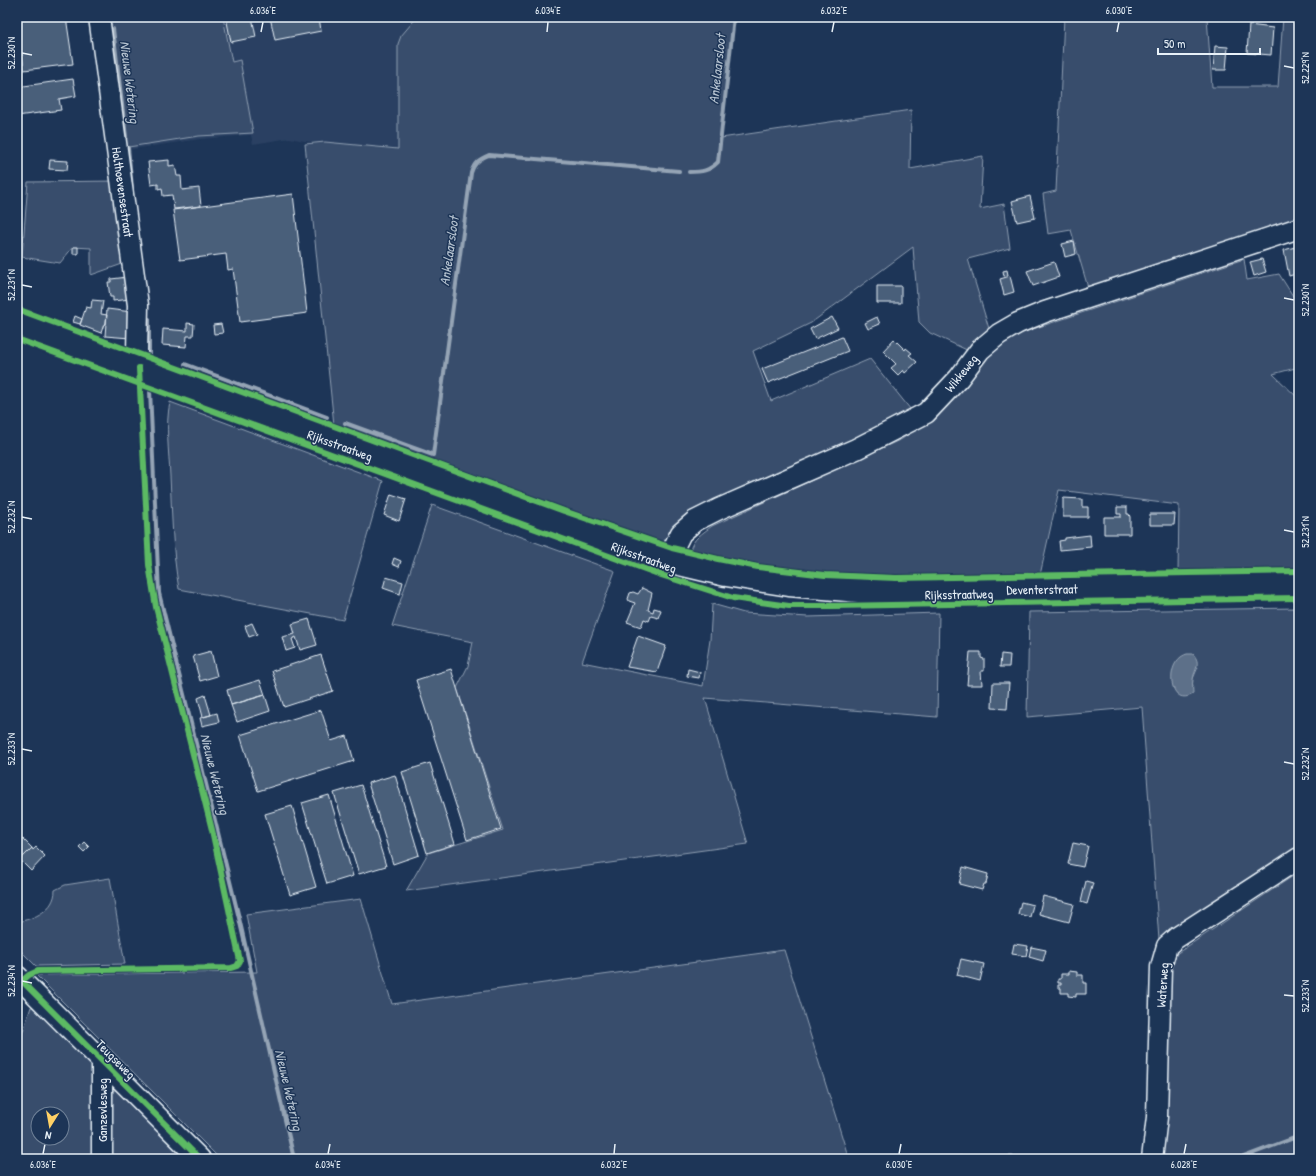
<svg xmlns="http://www.w3.org/2000/svg" width="1316" height="1176" font-family="'Patrick Hand',sans-serif">
  <style>
    .built { fill: #2a4162 }
    .green { fill: #374d6c; stroke: #909fb2; fill-rule: evenodd }
    .water { fill: #5d7089; stroke: #95a4b5 }
    .lines { fill: none; stroke-linecap: round; stroke-linejoin: round }
    .stream { stroke: #95a4b5; stroke-width: 4 }
    .building { fill: #495e7a; stroke: #e8f1f8 }
    .minor-casing { stroke: #e8f1f8; stroke-width: 23 }
    .major-casing { stroke: #e8f1f8; stroke-width: 25 }
    .minor { stroke: #1d3557; stroke-width: 20 }
    .major { stroke: #1d3557; stroke-width: 22 }
    .cycleway-casing { stroke: #1d3557; stroke-width: 8 }
    .cycleway { stroke: #5cba63; stroke-width: 6 }
    .ticks { fill: none; stroke: #e8f1f8; stroke-width: 1.5 }
    .labels { text-anchor: middle; stroke-width: 3; stroke-linejoin: round; paint-order: stroke }
    .street-label { font-size: 13px; fill: #e8f1f8; stroke: #1d3557 }
    .water-label { font-size: 14px; font-style: italic; fill: #b7c4d1; stroke: #1d3557 }
    .neatline { fill: none; stroke: #e8f1f8; stroke-width: 1.5 }
    .ticks-label { font-size: 10px; text-anchor: middle; fill: #e8f1f8 }
  </style>
  <rect width="100%" height="100%" fill="#1d3557"/>
  <filter id="ink" filterUnits="userSpaceOnUse"><feTurbulence type="fractalNoise" baseFrequency=".025" numOctaves="2"/><feDisplacementMap in="SourceGraphic" scale="8" xChannelSelector="R" yChannelSelector="G"/><feConvolveMatrix kernelMatrix="1 2 1 2 8 2 1 2 1" color-interpolation-filters="sRGB"/></filter>
  <g filter="url(#ink)">
    <!-- built -->
    <path class="built" d="M102,17H420L400,151L325,145L290,138L253,144L251,135L200,139L120,151Z"/>
    <!-- green -->
    <path class="green" d="M105,17H130V20L135,17H223L232,62L240,60L253,133L199,136L122,148Z
      M417,17H734L721,138L911,110L910,169L983,156L980,209L1004,204L1010,248L968,259L990,332L969,351L930,333L919,322L913,247L811,323L753,351L771,401L870,359L915,415L679,527L663,543L434,462L334,425L305,144L325,142L398,149V44L401,36Z
      M1064,17H1207L1212,87H1278L1283,17H1299V220L1089,291L1071,230L1048,234L1043,194L1056,191Z
      M117,181L128,262L91,275V248L73,247L60,263L22,257L28,182Z
      M1244,259L1247,280L1279,274L1293,296L1299,294V367L1273,374L1299,399V569L1178,572L1179,505L1059,490L1040,575C963,577 883,583 806,573C767,568 729,559 690,551C692,539 703,533 712,526L902,439L933,417L983,360L1013,337L1027,331Z
      M170,402L383,481L343,620L179,589C172,551 172,513 170,476C169,451 165,426 170,402Z
      M432,505L615,571L582,662L703,686L710,640L712,604L744,613L808,617L939,613L937,717L705,698L748,844L406,891L428,853L503,830L457,688L468,666L473,642L392,626Z
      M1299,608V858L1176,937L1159,940L1142,707L1027,717L1029,612ZM1198,667L1192,681L1193,687L1172,680Z
      M1299,872V1159H1157L1170,960L1176,954Z
      M110,878L125,964L36,966L17,947V922C34,919 55,910 55,890L65,885Z
      M361,899L392,1004L784,950L848,1156H1013V1159H220L36,975L257,972L246,914Z
      M31,1007H36L95,1066V1159H17V1049ZM38,1114H62V1138H38Z
      M114,1090L119,1091L192,1159H108L110,1093Z"/>
    <!-- water -->
    <path class="water" d="M1187,654H1193C1202,664 1194,669 1193,680C1192,684 1193,689 1193,694C1169,709 1163,661 1187,654Z"/>
    <g class="lines">
      <!-- stream -->
      <path class="stream" d="M113,29L126,137
        M128,148L132,188
        M689,172C702,172 709,171 718,162L734,17
        M149,319V355
        M185,364L327,417
        M150,390L159,593L239,918L294,1159
        M345,423L433,455L471,173C474,163 479,159 489,155L679,171
        M1238,1159L1294,1138"/>
    </g>
    <!-- building -->
    <path class="building" d="M17,17H66L73,64L24,70L22,53L17,54Z
      M226,17H252L256,37L231,42Z
      M270,17H319L321,31L275,40Z
      M1249,25L1273,28L1271,55L1247,53Z
      M1215,46L1228,47L1226,70H1213Z
      M73,79L76,96L59,99L61,110L17,116V87Z
      M50,160L68,161L67,170L49,169Z
      M169,160V166L175,165L177,176H181L182,190L199,188L201,206L174,209L172,195L163,196L162,188L158,189V184L151,185L148,162Z
      M293,194L307,313L240,322L233,269L228,270L226,254L180,260L173,210Z
      M1030,196L1035,218L1017,222L1012,201Z
      M1074,241L1076,254L1065,257L1062,244Z
      M1299,246V273L1289,276L1284,250Z
      M73,247H78V254H73Z
      M1262,259L1266,272L1254,276L1250,262Z
      M1054,262L1059,277L1033,286L1027,271Z
      M1007,270L1008,275L1004,276L1003,271Z
      M1010,276L1014,292L1004,295L1000,279Z
      M128,277L130,299L113,301V297H110L108,282H111V279Z
      M877,286H901V303H877Z
      M92,300L103,301L101,314L107,315L106,324H104L101,333L80,325L86,307L91,308Z
      M107,309L132,312L130,338L105,336Z
      M75,316L82,319L80,324L73,322Z
      M832,317L838,328L815,339L810,329Z
      M877,317L880,324L868,329L865,323Z
      M187,323L194,324L193,336H187L186,347L162,345L163,329L187,331Z
      M221,324L223,333L214,334L213,325Z
      M842,337L848,351L768,383L762,369Z
      M894,339L905,350L906,348L912,353L909,355L917,362L905,373L903,370L898,375L891,368L896,364L883,351Z
      M391,494L406,499L399,521L384,515Z
      M1063,498L1082,499V507H1088V517H1063Z
      M1117,507H1127V514H1129L1130,517V534H1104V517H1121V514H1117Z
      M1150,514H1175L1174,525H1150Z
      M1090,535L1091,547L1060,550L1059,541L1065,540V538Z
      M394,558L401,561L399,567L392,564Z
      M386,577L403,582L400,594L383,588Z
      M642,588L652,593L648,610L653,612L654,608L661,610L658,618L651,616L649,621L644,619L641,627L627,622L635,603L629,601L628,599L630,593L633,592L638,594Z
      M309,619L317,645L300,650L296,637L292,639L295,648L286,651L282,637L295,634L292,624Z
      M252,623L257,634L249,637L245,626Z
      M638,636L666,646L657,672L627,667Z
      M211,651L217,676L200,681L193,656Z
      M970,652H981V658L984,659V671H981L982,685H967Z
      M1001,654L1010,655L1009,667H1000Z
      M321,655L333,691L284,707L272,671Z
      M451,669L501,829L467,840L416,680Z
      M688,669L700,672L699,678L687,676Z
      M260,680L265,695L231,705L227,690Z
      M993,683H1009L1007,709L992,708Z
      M205,695L211,715L203,717L198,698Z
      M265,695L270,711L237,722L231,705Z
      M321,710L331,741L347,736L354,761L258,791L240,735Z
      M217,713L219,722L202,726L200,718Z
      M430,763L455,844L427,853L402,772Z
      M395,775L419,855L393,864L368,783Z
      M361,785L386,866L359,874L334,793Z
      M329,795L353,876L327,884L302,803Z
      M292,806L316,887L290,895L265,814Z
      M17,833L32,848L20,860L17,857Z
      M84,842L89,847L84,852L79,847Z
      M1073,843L1088,846L1083,867L1068,864Z
      M36,847L45,856L31,871L20,860L32,848L33,850Z
      M963,867L988,874L986,884H984L982,890L959,884Z
      M1086,881L1093,883L1087,904L1081,902Z
      M1043,896L1074,904L1069,922L1039,914Z
      M1021,902L1033,905L1030,917L1018,914Z
      M1014,944L1028,946L1026,956L1012,954Z
      M1031,947L1046,950L1043,961L1029,957Z
      M961,959L984,964L980,981L957,975Z
      M1069,971L1077,972V975H1083V983H1086V994H1076V997L1068,996V993H1061V988H1058V985H1061V983H1058V979H1061V974H1069Z"/>
    <g class="lines">
      <defs>
        <path id="minor" d="M99,17L138,305L137,353L139,368
          M667,561L681,533L695,521L719,509L856,449L926,413L959,378L980,350L999,334L1018,323L1045,312L1299,228
          M17,976L200,1159
          M102,1159V1060
          M1152,1159L1157,1117L1161,967L1167,946L1176,938L1299,858"/>
        <path id="major" d="M17,324L561,524L667,561L726,575L789,585L859,591H942L1299,584"/>
      </defs>
      <!-- minor casing -->
      <use href="#minor" class="minor-casing"/>
      <!-- major casing -->
      <use href="#major" class="major-casing"/>
      <!-- minor -->
      <use href="#minor" class="minor"/>
      <!-- major -->
      <use href="#major" class="major"/>
      <defs>
        <path id="cycleway" d="M17,309L564,511L672,548L718,559L758,567L825,575L896,578L1299,571
          M17,339L661,575L733,598L789,606H833L1299,598
          M17,976L200,1159
          M22,981L29,975L38,971L231,968L237,966L240,961L212,830L156,607L149,565L139,368"/>
      </defs>
      <!-- cycleway casing -->
      <use href="#cycleway" class="cycleway-casing"/>
      <!-- cycleway -->
      <use href="#cycleway" class="cycleway"/>
    </g>
  </g>
  <!-- ticks -->
  <path class="ticks" d="M261,32L263,22M547,32L548,22M832,32L834,22M1117,32L1119,22M22,53L32,55M1284,66L1294,68M22,285L32,287M1284,298L1294,300M22,517L32,519M1284,530L1294,532M22,749L32,751M1284,762L1294,764M22,981L32,983M1284,995L1294,996M43,1154L45,1144M328,1154L330,1144M614,1154L615,1144M899,1154L901,1144M1184,1154L1186,1144"/>
  <g class="labels">
    <!-- street labels -->
    <g class="street-label">
      <text transform="translate(123 192) rotate(82)" y="5">Holthoevensestraat</text>
      <text transform="translate(961 373) rotate(-51)" y="5">Wikkeweg</text>
      <text transform="translate(340 445) rotate(20)" y="5">Rijksstraatweg</text>
      <text transform="translate(644 557) rotate(20)" y="5">Rijksstraatweg</text>
      <text transform="translate(1042 589) rotate(-1)" y="5">Deventerstraat</text>
      <text transform="translate(959 594) rotate(-1)" y="5">Rijksstraatweg</text>
      <text transform="translate(1162 985) rotate(-86)" y="5">Waterweg</text>
      <text transform="translate(116 1059) rotate(45)" y="5">Teugseweg</text>
      <text transform="translate(102 1110) rotate(-90)" y="5">Ganzevlesweg</text>
    </g>
    <!-- water labels -->
    <g class="water-label">
      <text transform="translate(717 69) rotate(-84)" y="5">Ankelaarsloot</text>
      <text transform="translate(130 82) rotate(83)" y="5">Nieuwe Wetering</text>
      <text transform="translate(449 251) rotate(-82)" y="5">Ankelaarsloot</text>
      <text transform="translate(215 774) rotate(76)" y="5">Nieuwe Wetering</text>
      <text transform="translate(289 1090) rotate(77)" y="5">Nieuwe Wetering</text>
    </g>
  </g>
  <!-- margin -->
  <rect width="1316" height="1176" fill="none" stroke="#1d3557" stroke-width="44"/>
  <!-- north arrow -->
  <g transform="translate(50 1126) rotate(191)"><circle r="19" fill="#1d3557" stroke="#6e8097"/>
  <path d="M0-3L7 15L0 10L-7 15Z" fill="#ffd166"/>
  <text y="-6" font-size="11" font-weight="bold" text-anchor="middle" fill="#e8f1f8">N</text>
  </g>
  <!-- scale -->
  <path d="M1158 48v6h102v-6" fill="none" stroke="#e8f1f8" stroke-width="2"/>
  <text x="1164" y="48" font-size="12" fill="#e8f1f8" stroke="#1d3557" stroke-width="3" paint-order="stroke">50 m</text>
  <rect x="22" y="22" width="1272" height="1132" class="neatline"/>
  <g class="ticks-label">
    <text x="263" y="14">6.036°E</text>
    <text x="548" y="14">6.034°E</text>
    <text x="834" y="14">6.032°E</text>
    <text x="1119" y="14">6.030°E</text>
    <text transform="translate(11 53) rotate(-90)" y="4">52.230°N</text>
    <text transform="translate(1305 68) rotate(-90)" y="4">52.229°N</text>
    <text transform="translate(11 285) rotate(-90)" y="4">52.231°N</text>
    <text transform="translate(1305 300) rotate(-90)" y="4">52.230°N</text>
    <text transform="translate(11 517) rotate(-90)" y="4">52.232°N</text>
    <text transform="translate(1305 532) rotate(-90)" y="4">52.231°N</text>
    <text transform="translate(11 749) rotate(-90)" y="4">52.233°N</text>
    <text transform="translate(1305 764) rotate(-90)" y="4">52.232°N</text>
    <text transform="translate(11 981) rotate(-90)" y="4">52.234°N</text>
    <text transform="translate(1305 996) rotate(-90)" y="4">52.233°N</text>
    <text x="43" y="1168">6.036°E</text>
    <text x="328" y="1168">6.034°E</text>
    <text x="614" y="1168">6.032°E</text>
    <text x="899" y="1168">6.030°E</text>
    <text x="1184" y="1168">6.028°E</text>
  </g>
</svg>
